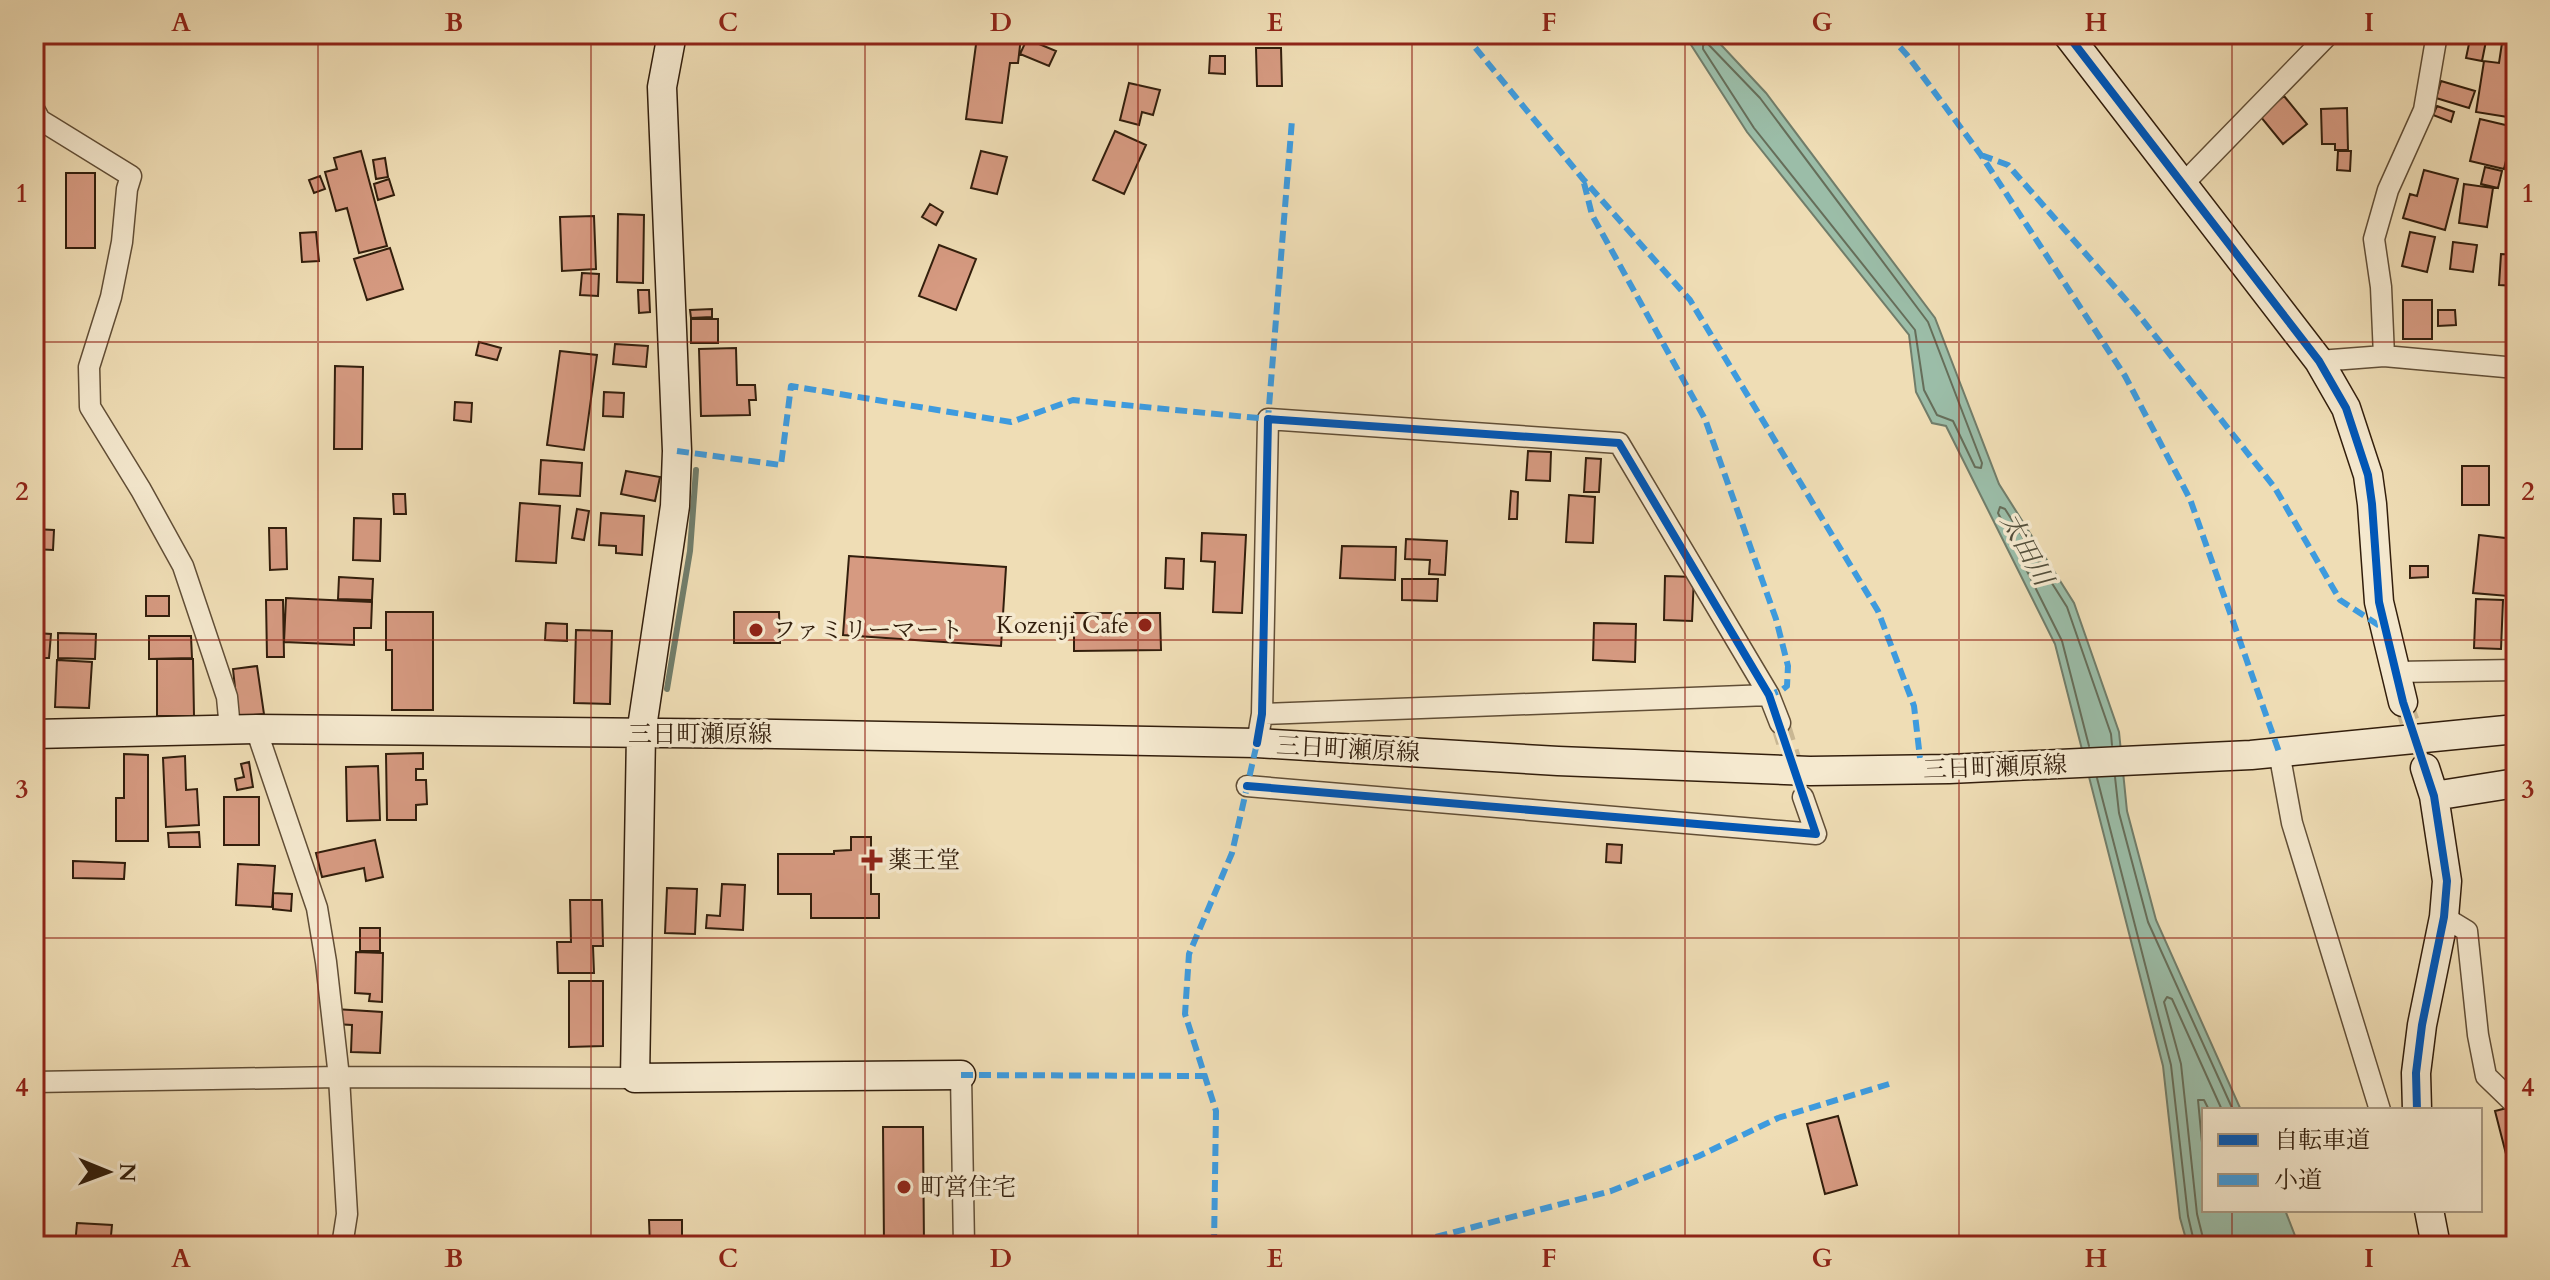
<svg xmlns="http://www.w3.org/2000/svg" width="2550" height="1280" font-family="Cardo,'Noto Serif JP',serif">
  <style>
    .water { fill: #9bbda8; stroke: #717d6a; stroke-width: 2 }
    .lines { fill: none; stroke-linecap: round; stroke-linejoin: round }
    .shore { stroke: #666e5a; stroke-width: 2 }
    .stream { stroke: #717d6a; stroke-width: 6 }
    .building { fill: #d69a81; stroke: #321e0c; stroke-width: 2 }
    .street-tunnel { stroke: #c9b793; stroke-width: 20; stroke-dasharray: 20 10; stroke-linecap: butt }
    .street-casing { stroke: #614e36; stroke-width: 23 }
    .secondary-casing { stroke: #321e0c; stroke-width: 31 }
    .street { stroke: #f5e9cf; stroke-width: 20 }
    .secondary { stroke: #f5e9cf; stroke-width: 28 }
    .quiet { stroke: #3e9bde; stroke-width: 6; stroke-dasharray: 12 6; stroke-linecap: butt }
    .cycleway-casing { stroke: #f5e9cf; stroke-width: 13 }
    .cycleway { stroke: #0057b8; stroke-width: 8 }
    .grid { fill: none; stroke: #8f2418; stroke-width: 2; stroke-opacity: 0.55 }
    .poi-dot { fill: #8f2418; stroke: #f5e9cf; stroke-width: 3 }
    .labels { text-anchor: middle; stroke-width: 7; stroke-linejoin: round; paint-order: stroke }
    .poi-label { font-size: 24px; fill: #321e0c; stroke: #f5e9cf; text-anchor: start }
    .street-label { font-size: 24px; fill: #321e0c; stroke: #f5e9cf }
    .water-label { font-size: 26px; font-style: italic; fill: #524e3b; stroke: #f5e9cf }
    .neatline { fill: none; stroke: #8f2418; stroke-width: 3 }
    .grid-label { font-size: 26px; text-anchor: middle; font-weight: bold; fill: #8f2418 }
  </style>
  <rect width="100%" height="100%" fill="#efddb5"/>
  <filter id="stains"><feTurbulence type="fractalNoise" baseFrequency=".0025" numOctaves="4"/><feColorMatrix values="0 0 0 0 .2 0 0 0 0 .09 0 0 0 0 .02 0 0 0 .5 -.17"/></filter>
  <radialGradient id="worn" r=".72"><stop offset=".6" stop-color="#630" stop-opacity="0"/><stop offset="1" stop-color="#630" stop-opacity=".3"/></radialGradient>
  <!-- water -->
  <path class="water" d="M1684,34H1711L1766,93L1935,318L1999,484L2074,603L2119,732L2127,811L2156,920L2241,1110H2204V1210H2285L2299,1246H2188L2180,1218L2163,1066L2055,644L1946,426L1932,423L1916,392L1909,335L1747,132Z"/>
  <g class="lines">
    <!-- shore -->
    <path class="shore" d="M1707,43L1760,98L1928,322L1982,463L1981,468L1975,467L1953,421L1937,415L1924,390L1915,330L1754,128L1703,49V45Z
      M2089,746L2062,641L1998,513L2000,507L2005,509L2067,607L2111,734L2112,745
      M2115,777L2119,813L2148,922L2233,1110
      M2097,778L2171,1065L2188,1216L2195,1246
      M2204,1164L2198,1100H2204L2209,1110
      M2205,1246L2197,1214L2181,1064L2164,1002L2167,997L2172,999L2222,1110"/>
    <!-- stream -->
    <path class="stream" d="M667,689L690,551L696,470"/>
  </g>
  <!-- building -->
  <path class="building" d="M999,34L1021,37L1018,63H1010L1002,123L966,119L977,37L959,34Z
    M2497,34H2516L2514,118L2476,112L2484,61L2499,63L2502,43L2495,42Z
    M1027,39L1056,51L1049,66L1020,54Z
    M2470,39L2486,41L2482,61L2466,58Z
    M1256,48H1281L1282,86H1257Z
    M1210,56H1225V74L1209,73Z
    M2441,81L2475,91L2469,108L2436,98Z
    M1129,83L1160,90L1153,115L1142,112L1139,125L1120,120Z
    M2284,96L2307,124L2283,144L2260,116Z
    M2437,106L2454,112L2451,122L2433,115Z
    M2347,108L2348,150H2335V144H2322L2321,109Z
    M2480,119L2514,127L2504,169L2470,161Z
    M1115,131L1146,145L1124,194L1093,180Z
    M361,151L387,246L359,253L347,208L336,211L325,172L337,169L334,158Z
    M981,151L1007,157L997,194L971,188Z
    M2338,151H2351L2350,171L2337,170Z
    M385,158L388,177L376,179L373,160Z
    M2485,167L2502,171L2498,188L2481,184Z
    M2424,170L2458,179L2445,230L2403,218L2410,194L2417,196Z
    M66,173H95V248H66Z
    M320,176L325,189L314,193L309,180Z
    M389,179L394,195L378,200L374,184Z
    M2464,184L2493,188L2487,227L2459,223Z
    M930,204L943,212L936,225L922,217Z
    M618,214L644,215L643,283L617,282Z
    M594,216L596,269L562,271L560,217Z
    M316,232L319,261L302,262L300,233Z
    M2410,232L2435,237L2427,272L2402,266Z
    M2453,242L2477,245L2473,272L2450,269Z
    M939,245L976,259L956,310L919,296Z
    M390,248L403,289L367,300L354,259Z
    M2501,254L2516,255V286L2499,285Z
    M582,273L599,274L598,296L580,295Z
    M638,290H649L650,312L639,313Z
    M2403,300H2432V339H2403Z
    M712,309V317L691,318L690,310Z
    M2438,310H2455L2456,325L2438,326Z
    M691,319H718V343H691Z
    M479,342L501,348L497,360L476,355Z
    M615,344L648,346L646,367L613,364Z
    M736,348L737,385H755L756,400H749L750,415L701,416L699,349Z
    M560,351L597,355L584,450L547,445Z
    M335,366L363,367L362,449H334Z
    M604,392L624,393L623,417L603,416Z
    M455,402L472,403L471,422L454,420Z
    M34,403H36L39,490H34Z
    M1528,451L1551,452L1550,481L1526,480Z
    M1586,458L1601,459L1599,492H1584Z
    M541,460L582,463L580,496L539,494Z
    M2462,466H2489V505H2462Z
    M626,471L660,477L655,501L621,494Z
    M1511,491L1518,492L1517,519H1509Z
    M393,494H405L406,514H394Z
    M1569,495L1595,497L1593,543L1566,542Z
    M520,503L560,506L556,563L516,561Z
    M577,509L589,511L584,540L572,538Z
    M601,513L644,516L642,555L616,553V546L599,545Z
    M354,518L381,519L380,561L353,560Z
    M269,528H286L287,569L270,570Z
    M34,529L54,530L53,550L34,549Z
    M1202,533L1246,535L1242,613L1213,612L1215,562L1201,561Z
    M2479,535L2514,539L2508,596L2473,593Z
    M1406,539L1447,541L1445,575L1429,574L1430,560L1405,559Z
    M1342,546L1396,547L1395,580L1340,578Z
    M849,556L1006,567L1001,646L843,635Z
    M1166,558L1184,559L1183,589L1165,588Z
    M2410,566H2428V577L2410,578Z
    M1665,576L1694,577L1692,621L1664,620Z
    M339,577L373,579L372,600L338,599Z
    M1402,579H1438L1437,601L1402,600Z
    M146,596H169V616H146Z
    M286,598L372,602L371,628H354V645L284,642Z
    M2476,599L2503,600L2501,649L2474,648Z
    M266,600H283L284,657H267Z
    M2507,611H2516V648L2506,647Z
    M386,612H433V710H392V650H386Z
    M734,612H779L780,643H734Z
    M1074,613H1160L1161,650L1074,651Z
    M546,623L567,624V641L545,640Z
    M1594,623L1636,624L1635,662L1593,660Z
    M576,630L612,631L610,704L574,703Z
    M36,633L51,634L49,658H35Z
    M58,633L96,634L95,659L58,658Z
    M149,636H191L192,658L149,659Z
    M157,659H193L194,716H157Z
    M57,660L92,662L89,708L55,707Z
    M257,666L264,714L235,717L236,697L233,669Z
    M423,753V769H416V780H426L427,804L416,805V820H387L386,754Z
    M124,754L148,755V841H116V798H124Z
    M185,756L186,790L197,789L199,825L166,827L163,758Z
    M249,762L253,787L237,790L235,779L244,777L241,764Z
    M378,766L380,820L347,821L346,767Z
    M224,797H259V845H224Z
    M199,832L200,847H169L168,833Z
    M851,837H871V894H879V918H811V894H778V854H834V851L851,850Z
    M375,840L383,877L366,881L364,868L322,877L316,853Z
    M1607,844L1622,845L1621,863L1606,862Z
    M73,861L125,863L124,879L73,878Z
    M238,864L275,866L272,907L236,905Z
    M722,884L745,885L743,930L706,928L707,915L720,916Z
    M667,888L697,889L695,934L665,933Z
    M273,893L292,894L291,911L273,909Z
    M570,900H602L603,946H593L594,973H558L557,942H571Z
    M360,928H380V951H360Z
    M356,952L383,953L382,1002L369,1001L370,994L355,993Z
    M569,981H603V1046L569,1047Z
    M335,1009L382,1012L380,1053L351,1052L352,1025L334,1024Z
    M2511,1107L2516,1127V1193L2495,1111Z
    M1838,1116L1857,1185L1825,1194L1807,1124Z
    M883,1127H923L924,1246H884Z
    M649,1220H682V1246H650Z
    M77,1223L112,1225L110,1246H75Z"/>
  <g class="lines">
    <!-- street-tunnel -->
    <path class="street-tunnel" d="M2403,702L2420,752
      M1780,723L1798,781"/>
    <defs>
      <path id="street" d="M34,109L40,120L50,126L131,176L127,189L122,242L111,297L89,367L90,407L141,490L183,566L227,697L230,729
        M2184,183L2329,34
        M2384,356L2381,287L2374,239L2388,190L2424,110L2437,34
        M2319,361L2384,356L2516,368
        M2396,672L2516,670
        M1262,714L1769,695
        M256,729L317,908L326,962L339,1077L347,1214L342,1246
        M1257,743L1262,714L1268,419L1619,443L1769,695L1780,723
        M2279,752L2292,823L2380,1110
        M1247,786L1816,834L1803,797
        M2444,917L2467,931L2478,1035L2486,1076L2516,1105
        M961,1075L964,1246
        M34,1082L339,1077L635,1078"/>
      <path id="secondary" d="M672,34L662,87L677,451L675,506L641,734L635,1078L961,1075
        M2067,34L2319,361L2346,408L2368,475L2372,504L2379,602L2403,702
        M34,734L256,729L776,734L1257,743L1558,761L1810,771L1949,769L2251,755L2516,729
        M2434,796L2516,783
        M2417,1110L2416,1073L2422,1025L2444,917L2447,881L2434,796L2425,768
        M2429,1210L2436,1246"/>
    </defs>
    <!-- street casing -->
    <use href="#street" class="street-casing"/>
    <!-- secondary casing -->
    <use href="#secondary" class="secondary-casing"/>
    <!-- street -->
    <use href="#street" class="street"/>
    <!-- secondary -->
    <use href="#secondary" class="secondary"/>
    <!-- quiet -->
    <path class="quiet" d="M1464,34L1583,179L1690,300L1878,611L1914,706L1920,758
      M1888,34L1907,55L1981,155L2125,376L2190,499L2279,752
      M1981,155L2008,165L2134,309L2275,488L2340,600L2386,630
      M1584,183L1592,215L1705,419L1776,619L1788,666L1787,686L1782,690L1769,695
      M677,451L781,465L791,386L1011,422L1073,400L1268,419L1292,120
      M961,1075L1206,1076
      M1214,1246L1216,1111L1185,1014L1189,954L1232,853L1257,743
      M1401,1246L1611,1191L1699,1156L1778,1118L1889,1084"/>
    <defs>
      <path id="cycleway" d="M2067,34L2319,361L2346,408L2368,475L2372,504L2379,602L2403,702L2434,796L2447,881L2444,917L2422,1025L2416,1073L2417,1110
        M1247,786L1816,834L1769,695L1619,443L1268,419L1262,714L1257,743"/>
    </defs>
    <!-- cycleway casing -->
    <use href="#cycleway" class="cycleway-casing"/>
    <!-- cycleway -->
    <use href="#cycleway" class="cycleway"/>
  </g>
  <!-- grid -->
  <path class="grid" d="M318,34V1246M591,34V1246M865,34V1246M1138,34V1246M1412,34V1246M1685,34V1246M1959,34V1246M2232,34V1110M34,342H2516M34,640H2516M34,938H2516M2232,1210V1246"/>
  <!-- markers -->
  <g class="poi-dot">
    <circle cx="1145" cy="625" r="8"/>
    <circle cx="756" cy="630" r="8"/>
    <path d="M868 848h8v8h8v8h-8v8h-8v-8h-8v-8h8z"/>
    <circle cx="904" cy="1187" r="8"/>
  </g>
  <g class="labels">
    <!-- poi labels -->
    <g class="poi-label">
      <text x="1129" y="633" text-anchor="end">Kozenji Cafe</text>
      <text x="772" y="638">ファミリーマート</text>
      <text x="888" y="868">薬王堂</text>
      <text x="920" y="1195">町営住宅</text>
    </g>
    <!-- street labels -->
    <g class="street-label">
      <text x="700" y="742">三日町瀬原線</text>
      <text transform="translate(1348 749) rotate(3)" y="8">三日町瀬原線</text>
      <text transform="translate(1995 767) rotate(-2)" y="8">三日町瀬原線</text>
    </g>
    <!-- water labels -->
    <g class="water-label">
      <text transform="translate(2027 549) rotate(61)" y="9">太田川</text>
    </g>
  </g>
  <!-- margin -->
  <rect width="2550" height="1280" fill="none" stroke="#efddb5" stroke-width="88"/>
  <!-- legend -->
  <rect x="2202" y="1108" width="280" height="104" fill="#f5e9cf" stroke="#a79881" stroke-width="2"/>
  <rect x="2218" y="1134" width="40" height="12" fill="#0057b8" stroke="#a79881" stroke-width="2"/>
  <text x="2274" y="1148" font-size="24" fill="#321e0c">自転車道</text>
  <rect x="2218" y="1174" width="40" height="12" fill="#3e9bde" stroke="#a79881" stroke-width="2"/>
  <text x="2274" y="1188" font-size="24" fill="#321e0c">小道</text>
  <!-- north arrow -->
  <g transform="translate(108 1172) rotate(91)" stroke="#f5e9cf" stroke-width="6" paint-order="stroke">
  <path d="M0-6L14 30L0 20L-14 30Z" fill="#321e0c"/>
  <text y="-12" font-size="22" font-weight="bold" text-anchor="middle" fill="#321e0c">N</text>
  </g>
  <rect x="44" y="44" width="2462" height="1192" class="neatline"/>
  <g class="grid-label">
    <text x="181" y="31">A</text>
    <text x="454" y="31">B</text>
    <text x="728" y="31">C</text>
    <text x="1001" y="31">D</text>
    <text x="1275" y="31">E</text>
    <text x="1549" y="31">F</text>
    <text x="1822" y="31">G</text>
    <text x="2096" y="31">H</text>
    <text x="2369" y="31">I</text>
    <text x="22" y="202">1</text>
    <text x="2528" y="202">1</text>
    <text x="22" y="500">2</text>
    <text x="2528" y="500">2</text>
    <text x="22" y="798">3</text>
    <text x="2528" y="798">3</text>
    <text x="22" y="1096">4</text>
    <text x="2528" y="1096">4</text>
    <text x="181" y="1267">A</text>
    <text x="454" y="1267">B</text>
    <text x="728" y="1267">C</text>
    <text x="1001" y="1267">D</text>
    <text x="1275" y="1267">E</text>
    <text x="1549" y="1267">F</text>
    <text x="1822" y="1267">G</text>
    <text x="2096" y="1267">H</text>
    <text x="2369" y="1267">I</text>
  </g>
  <rect width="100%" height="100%" filter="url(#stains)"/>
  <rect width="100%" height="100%" fill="url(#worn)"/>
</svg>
